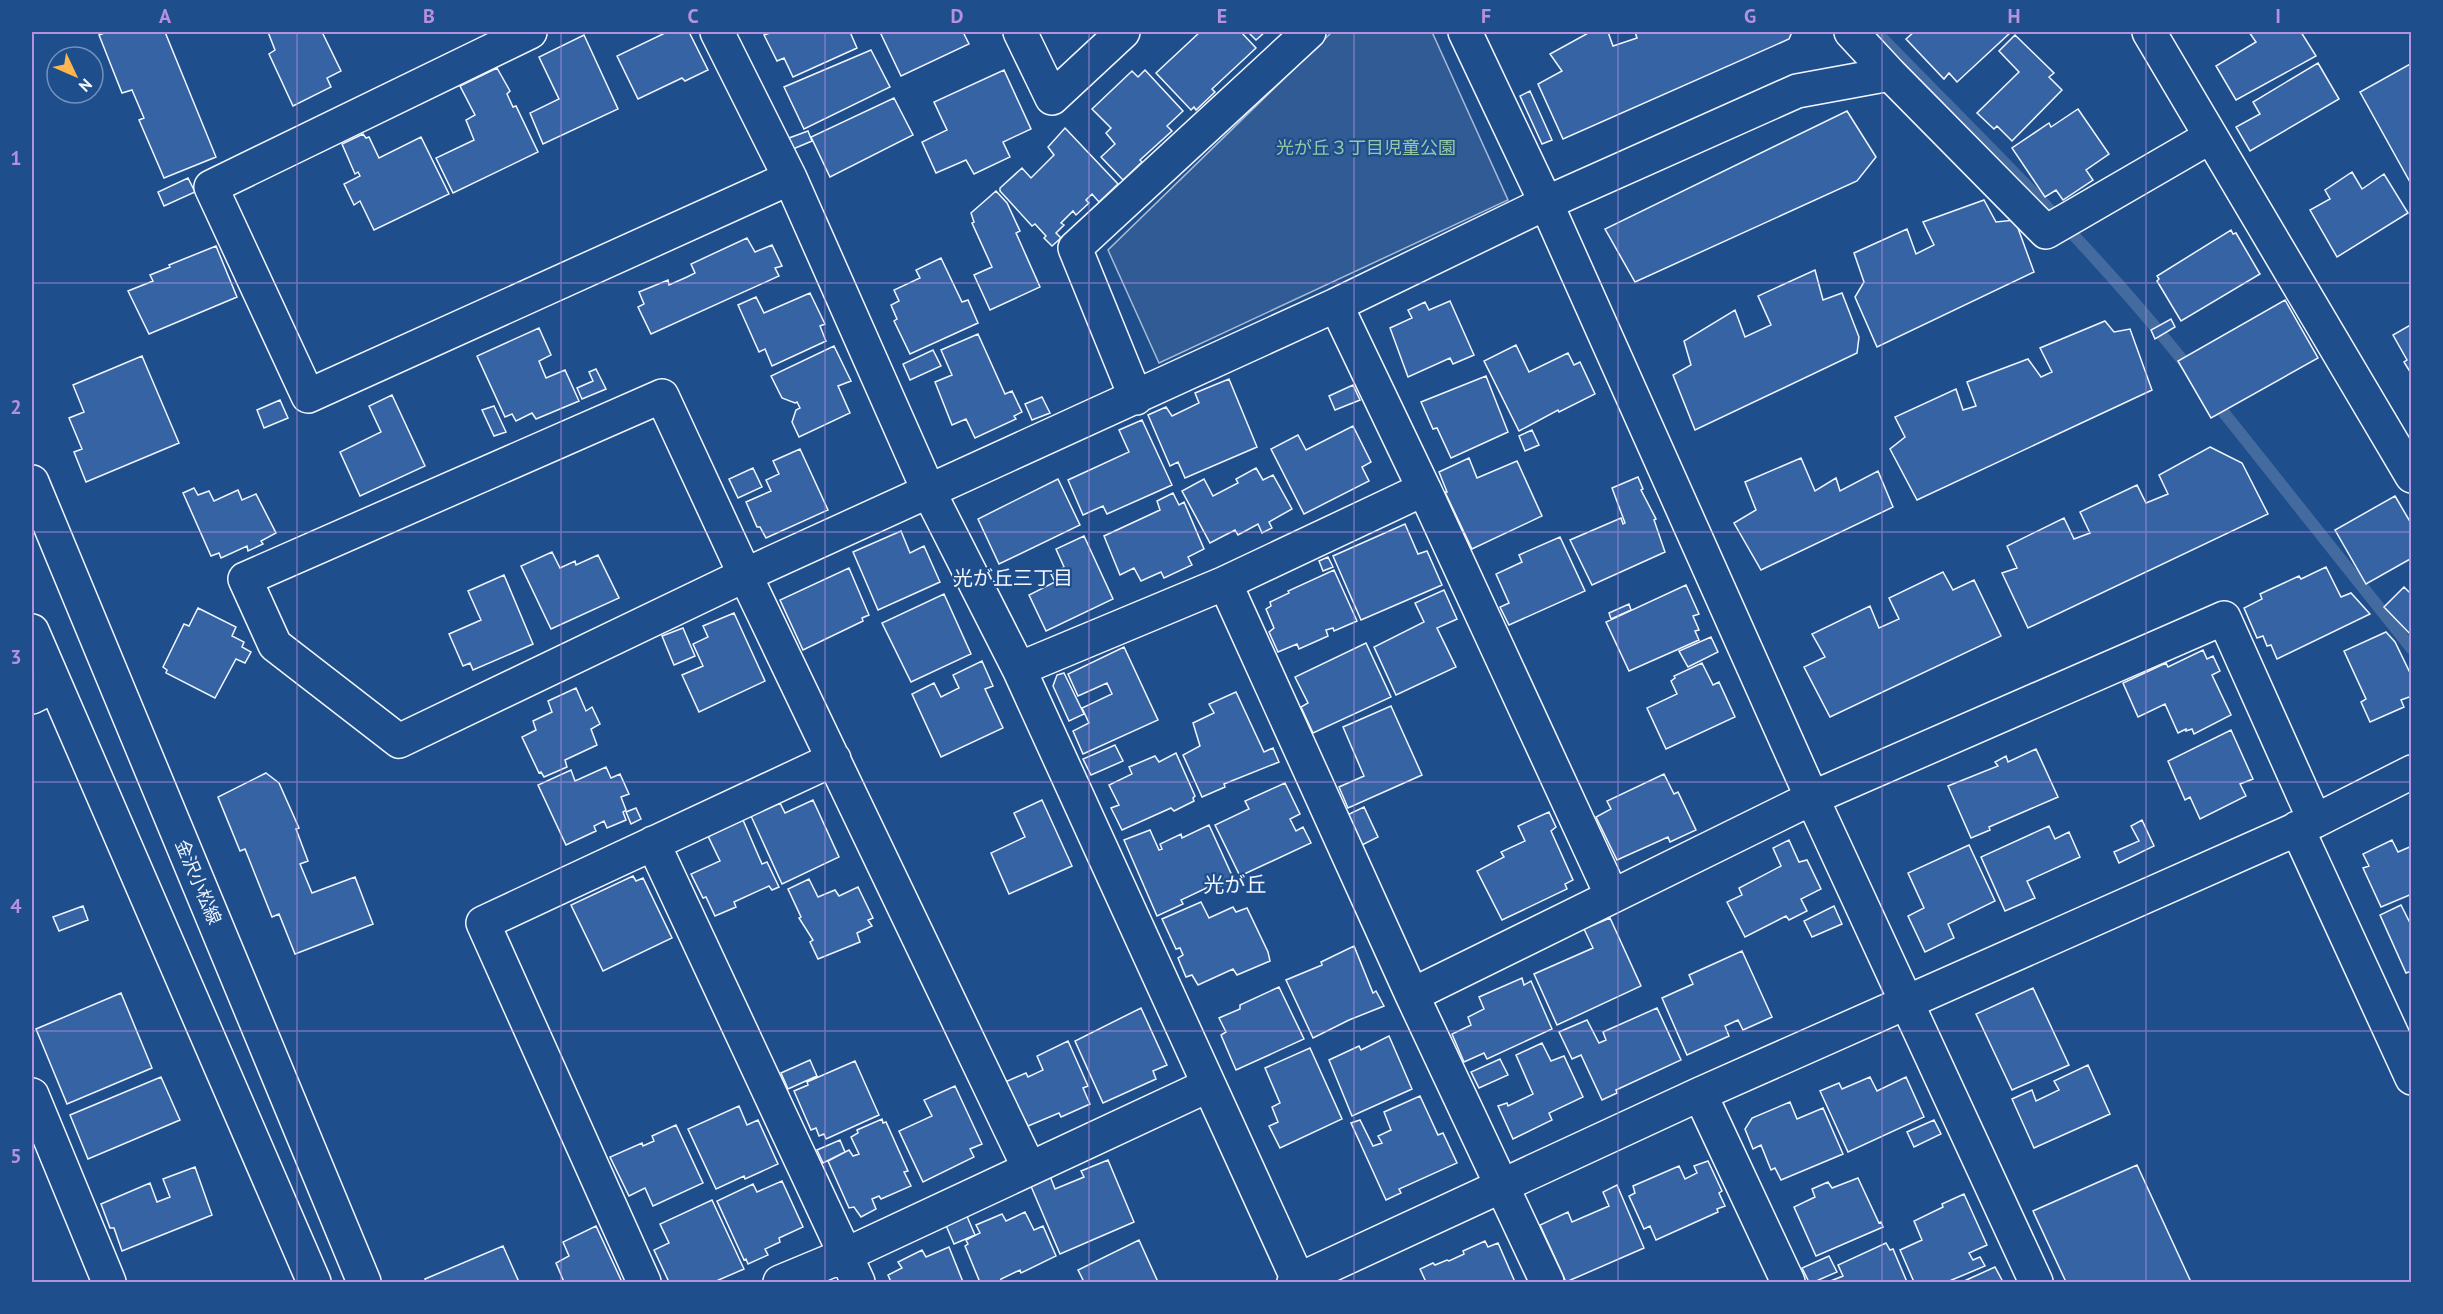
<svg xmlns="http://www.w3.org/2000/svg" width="2443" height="1314" font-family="'PT Sans','Noto Sans JP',sans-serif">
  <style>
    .built { fill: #305b95; stroke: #a8bbd7; stroke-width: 1.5 }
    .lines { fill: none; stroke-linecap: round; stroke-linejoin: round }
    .stream { stroke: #446ba0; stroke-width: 12 }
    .building { fill: #3563a3; stroke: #f2f6ff; stroke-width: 1.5 }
    .minor-casing { stroke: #f2f6ff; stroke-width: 36 }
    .major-casing { stroke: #f2f6ff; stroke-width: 36 }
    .minor { stroke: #1f4e8c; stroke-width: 33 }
    .major { stroke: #1f4e8c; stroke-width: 33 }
    .grid { fill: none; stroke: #b691df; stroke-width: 1.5; stroke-opacity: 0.55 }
    .labels { text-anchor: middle; stroke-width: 4.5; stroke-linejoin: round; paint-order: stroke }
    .park-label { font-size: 18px; fill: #97c8a6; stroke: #1f4e8c }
    .street-label { font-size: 18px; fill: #f2f6ff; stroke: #1f4e8c }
    .neighbourhood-label { font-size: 20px; fill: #f2f6ff; stroke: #1f4e8c }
    .quarter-label { font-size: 21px; fill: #f2f6ff; stroke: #1f4e8c }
    .neatline { fill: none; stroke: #b691df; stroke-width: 2 }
    .grid-label { font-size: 20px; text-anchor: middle; font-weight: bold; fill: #b691df }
  </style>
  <rect width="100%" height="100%" fill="#1f4e8c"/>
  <!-- built -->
  <path class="built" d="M1332,32H1432L1508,200L1159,363L1108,250Z"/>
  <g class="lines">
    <!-- stream -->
    <path class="stream" d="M1876,32C1983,142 2096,250 2191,371
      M2213,399L2412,649"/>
  </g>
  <!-- building -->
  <path class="building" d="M107,32H165L216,157L164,178L139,120L144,118L132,90L122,93L99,35Z
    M268,32H322L341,71L327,78L331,87L293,106L269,54L275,50Z
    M667,32H689L708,70L685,81L682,78L638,99L617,56Z
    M773,32H850L857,48L793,77L784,58L777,61L764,35Z
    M880,32H963L969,44L901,76Z
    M1200,32H1241L1256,48L1212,89L1215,92L1196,110L1194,107L1191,110L1156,73Z
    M1248,32H1265L1256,40Z
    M1590,32H1608L1613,46L1637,38L1635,32H1792L1789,39L1563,139L1538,84L1562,71L1550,54Z
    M1914,32H2011L1957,82L1949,73L1944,79L1906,39Z
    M2249,32H2301L2316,56L2236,100L2216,66L2256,42Z
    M584,35L618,109L543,144L530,113L559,99L539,57Z
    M2015,35L2054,73L2049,77L2062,90L2012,141L1997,126L1994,129L1977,113L2019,72L1999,51Z
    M871,50L890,87L804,129L784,87Z
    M2318,63L2339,99L2250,151L2236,127L2260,114L2253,102Z
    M2412,63V181L2410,182L2360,92Z
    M497,68L510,91L507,94L513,107L516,106L538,152L453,193L436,158L474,140L466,120L475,115L460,86Z
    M1004,70L1031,129L1003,142L1010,157L974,174L966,160L936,173L922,142L947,130L934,102Z
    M1145,70L1183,111L1167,126L1172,131L1140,160L1142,162L1123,180L1101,157L1115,144L1106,133L1111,128L1092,109L1132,71L1138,77Z
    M1530,91L1552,140L1542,144L1520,96Z
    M894,98L913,135L830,177L811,137Z
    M2078,109L2109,154L2086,170L2093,180L2063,200L2056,190L2045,197L2012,148L2049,123L2051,127Z
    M1847,111L1876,157L1857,181L1635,282L1605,229Z
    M1065,128L1118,184L1099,202L1092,194L1086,200L1089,203L1076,215L1073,211L1061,223L1064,225L1056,233L1061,238L1052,246L1044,238L1046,236L1035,224L1032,226L1000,191V188L1022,168L1031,178L1054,155L1048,147Z
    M808,131L812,141L793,149L789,138Z
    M363,134L366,138L369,137L379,158L421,137L449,194L374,230L360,201L354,205L344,184L360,176L358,172L355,174L342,144Z
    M2352,172L2362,189L2384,174L2408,213L2337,257L2310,210L2330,199L2325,190Z
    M188,178L195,192L164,206L158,192Z
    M996,191L1007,203L1020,231L1016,233L1040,287L990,310L974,275L992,267L972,223L974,222L971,213Z
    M1984,200L1996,222L2015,220L2034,272L1877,347L1855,297L1864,282L1854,253L1907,229L1916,254L1934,245L1923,222Z
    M2231,230L2233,234L2236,233L2260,274L2181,321L2157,281L2159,279L2157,276Z
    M747,238L755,252L772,245L782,266L775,268L779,276L651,334L638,307L644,304L639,292L668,280L669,285L687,277L695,273L691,264Z
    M216,246L237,297L149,334L128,291L153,281L150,275L170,267L169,265Z
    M941,258L962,302L968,300L978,323L910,354L894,321L897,319L891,305L899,301L894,290L920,278L916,270Z
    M1815,270L1823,300L1842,293L1859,337L1857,353L1695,430L1673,375L1691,365L1684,341L1735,310L1745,337L1771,325L1758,296Z
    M810,293L825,324L820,326L826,341L772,366L765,349L759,352L738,305L756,297L764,313Z
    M2285,300L2318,358L2211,418L2178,361Z
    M1450,301L1474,355L1453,364L1450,358L1408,377L1390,328L1412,318L1408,310L1425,302L1429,310Z
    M2171,319L2175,327L2155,339L2151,330Z
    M2105,321L2114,332L2130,329L2152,390L1917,500L1890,449L1905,437L1895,417L1956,389L1963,410L1976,406L1967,382L2028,359L2041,377L2052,372L2040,348Z
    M2412,324V375L2404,362L2407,360L2393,335Z
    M539,328L551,355L539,361L546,378L565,370L579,401L536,419L532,413L516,421L512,414L505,417L477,356Z
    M978,334L1005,394L1012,391L1022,412L1014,416L1016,419L975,438L966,419L952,425L935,382L952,375L941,350Z
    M1516,345L1529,372L1568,353L1574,365L1580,362L1595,394L1559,412L1558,410L1519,431L1484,361Z
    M834,346L851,381L838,386L850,413L799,437L792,422L796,410L800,408L797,402L795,403L782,398L771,376Z
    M933,350L941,366L910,380L903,364Z
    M142,356L179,443L86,482L74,452L82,449L69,418L84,412L73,385Z
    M596,369L606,389L582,399L577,388L593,381L589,372Z
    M1486,376L1508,432L1451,458L1437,428L1433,429L1421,402Z
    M1229,379L1257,447L1185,478L1178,462L1170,466L1148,415L1166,407L1172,416L1199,403L1195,393Z
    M1353,385L1360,400L1335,410L1329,396Z
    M392,395L425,466L360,496L340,452L381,432L369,406Z
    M1042,397L1050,413L1032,420L1025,404Z
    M280,400L288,418L264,428L257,410Z
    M494,406L506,432L494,436L482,410Z
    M1142,420L1172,485L1107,514L1103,506L1083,515L1068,480L1129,452L1119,430Z
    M1353,426L1371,462L1362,467L1369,481L1304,514L1271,449L1298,435L1306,450Z
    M1532,430L1539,445L1525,451L1519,436Z
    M2210,447L2242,463L2268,514L2028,628L2002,573L2017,568L2007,546L2064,518L2074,539L2090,533L2080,512L2137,485L2146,503L2168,494L2159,475Z
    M800,449L828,510L766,538L760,527H757L746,502L771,491L766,480L779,474L773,461Z
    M1469,458L1477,478L1517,461L1542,516L1472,549L1445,492H1447L1439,472Z
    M1801,458L1815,491L1836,478L1840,491L1878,471L1893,507L1761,570L1734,523L1756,510L1745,482Z
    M753,468L762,487L738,498L729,479Z
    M1256,468L1263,480L1273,475L1292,509L1269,522L1272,528L1262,533L1258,524L1238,535L1235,530L1210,543L1182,491L1204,479L1213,496L1238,483L1236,479Z
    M1638,477L1643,489L1641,490L1656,519L1654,520L1665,552L1592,585L1570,540L1621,518L1623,524L1625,523L1612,488Z
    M1058,479L1080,525L999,564L978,519Z
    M194,488L198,495L209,491L214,501L238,490L242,500L256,494L276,533L261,541L263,544L248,551L247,546L221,558L219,553L211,556L183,493Z
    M1173,493L1179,505L1184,502L1204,549L1188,557L1192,565L1164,578L1161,572L1141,581L1134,568L1120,575L1104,536L1160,510L1157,501Z
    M2395,496L2412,525V558L2366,584L2335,530Z
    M1405,524L1418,554L1427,551L1442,585L1361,620L1333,556Z
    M901,531L910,553L924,546L940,582L878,610L853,552Z
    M1084,536L1113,599L1046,631L1029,595L1055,582L1051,574L1064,567L1056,549Z
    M1560,537L1585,591L1509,625L1500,607L1509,603L1496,574L1522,562L1519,555Z
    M552,552L560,568L575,561L576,565L598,555L619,598L551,629L521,566Z
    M1328,557L1333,567L1323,571L1319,561Z
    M2326,567L2341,597L2351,593L2370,614L2277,659L2271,645L2267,646L2263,636L2257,638L2244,608L2262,599L2260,594L2299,576L2301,579Z
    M849,568L869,615L862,618L863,621L803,650L780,600Z
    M1334,570L1357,621L1334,631L1333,628L1326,630L1328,636L1299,649L1297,644L1278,652L1269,632L1274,628L1266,609L1271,606L1270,602L1289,593L1288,591Z
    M1943,572L1953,590L1974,580L2001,636L1830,717L1804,667L1825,657L1812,634L1870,606L1879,628L1899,619L1889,598Z
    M504,575L533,644L473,670L470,663L463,666L449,634L481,620L468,591Z
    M1686,585L1699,614L1693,616L1699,630L1695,631L1699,640L1629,671L1606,622Z
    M2404,587L2412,595V636L2384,607Z
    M1444,590L1457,619L1437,628L1456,667L1396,695L1374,647L1424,622L1415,603Z
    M944,594L971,654L911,682L882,623Z
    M1629,604L1631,610L1611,619L1609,613Z
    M198,608L236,627L232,636L244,642L242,647L251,652L245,663L236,659L215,698L166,673L167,670L163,667L184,624L189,626Z
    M734,613L765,681L699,712L682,675L703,666L693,644L708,637L703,626Z
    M683,628L695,656L674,665L662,636Z
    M2386,632L2395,642L2412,677V696L2401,700L2404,707L2370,722L2361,702L2366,699L2344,651Z
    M1711,637L1718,652L1688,667L1679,651Z
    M1366,643L1391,697L1313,733L1301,707L1308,703L1295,677Z
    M1124,647L1158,720L1083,754L1073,731L1089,723L1082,708L1112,694L1107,683L1078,696L1068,674Z
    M2203,650L2207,659L2213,656L2220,671L2212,675L2231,715L2194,734L2192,729L2186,731V729L2178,733L2165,704L2138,717L2123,683L2166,663L2168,667Z
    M982,661L993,686L985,689L1003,728L941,757L912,694L934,683L941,697L959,688L953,675Z
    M1702,663L1713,685L1719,682L1735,717L1666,749L1647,708L1677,694L1671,681L1675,678L1674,676Z
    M1064,673L1084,714L1069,721L1053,686L1057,675Z
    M576,688L586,711L592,707L600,724L591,729L597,745L565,760L567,767L544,777L541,772L539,773L522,737L536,730L533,721L552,712L548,701Z
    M1236,692L1264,752L1273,748L1279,762L1224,784L1225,787L1202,797L1183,755L1200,746L1193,723L1214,713L1209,704Z
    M1391,706L1422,775L1348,808L1339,787L1364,776L1343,727Z
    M2231,730L2253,779L2240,784L2246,796L2200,819L2190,797L2185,800L2168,761Z
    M1115,745L1123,761L1091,775L1083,759Z
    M2036,749L2058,797L1989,827L1990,830L1971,838L1948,786L1998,766L1995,762L2006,756L2008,762Z
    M1176,753L1195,796L1193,798L1194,801L1174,811L1171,808L1122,830L1111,808L1119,805L1109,785L1132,774L1129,767L1155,756L1159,762Z
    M606,767L611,778L620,774L629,794L621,797L626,810L623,812L626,820L607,828L604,821L594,826L596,831L566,845L538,785L571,770L575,781Z
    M266,773L279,783L299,828L296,829L308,861L300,864L312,893L355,877L373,924L295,954L279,914L272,917L245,849L240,851L218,797Z
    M1664,774L1674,794L1678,792L1696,830L1670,842L1668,837L1617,860L1596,817L1611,809L1607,801Z
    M1285,783L1300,814L1290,819L1296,831L1303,827L1311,843L1240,876L1215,825L1249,809L1245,801Z
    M813,800L839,857L782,884L751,816L780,803L785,813Z
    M1042,800L1072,866L1009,894L991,853L1025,837L1014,813Z
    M1364,807L1378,837L1360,846L1345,816Z
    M636,808L641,819L631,824L626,812Z
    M1549,812L1556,827L1551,831L1573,880L1565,884L1567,889L1502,920L1477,871L1504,857L1501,852L1525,841L1518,826Z
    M743,820L762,864L767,862L779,887L772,890L769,886L734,902L736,907L715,916L706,897L703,898L691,874L720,861L708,836Z
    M2142,820L2154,846L2119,863L2114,852L2139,841L2131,826Z
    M1209,825L1234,880L1221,886L1219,882L1181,900L1183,904L1157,916L1124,840L1150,830L1159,850L1162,849L1160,844L1181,834L1182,838Z
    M2049,826L2055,839L2069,832L2080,857L2027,881L2035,898L2005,911L1981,857Z
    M1789,840L1799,862L1807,860L1821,889L1801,899L1807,911L1789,920L1786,916L1745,937L1727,902L1742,895L1739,888L1781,866L1773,848Z
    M2392,840L2398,852L2412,846V894L2381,907L2363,868L2369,866L2363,854Z
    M1969,845L1995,901L1948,924L1954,938L1925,952L1908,916L1924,908L1908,873Z
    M633,876L636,881L643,878L672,938L603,971L571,905Z
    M809,879L818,897L835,890L839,896L858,887L873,918L868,920L872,926L857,933L860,942L818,959L810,942L813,940L799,918L801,917L788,889Z
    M1201,902L1209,918L1233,907L1236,912L1247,908L1268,952L1270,961L1237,975L1233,969L1198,985L1192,975L1186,977L1178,958L1183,955L1180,948L1176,949L1162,919Z
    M2401,905L2412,927V971L2406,973L2380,915Z
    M83,906L88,920L59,931L53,917Z
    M1834,906L1842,924L1812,937L1804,921Z
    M1610,918L1641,986L1557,1025L1534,974L1593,948L1584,929Z
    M1354,946L1373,993L1376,991L1384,1006L1349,1020L1313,1038L1286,980L1322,965L1321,962Z
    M1742,951L1772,1017L1743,1030L1738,1020L1725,1026L1729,1036L1687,1055L1662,998L1693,984L1689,975Z
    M1522,978L1524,985L1531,981L1552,1029L1487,1059L1484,1053L1464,1062L1452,1034L1471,1025L1468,1017L1484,1009L1479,997Z
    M1279,987L1304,1039L1236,1070L1221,1035L1226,1032L1219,1018L1240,1009V1005Z
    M2033,988L2069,1065L2012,1090L1976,1014Z
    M121,993L152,1068L67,1104L36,1029Z
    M121,993L152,1068L67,1104L36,1029Z
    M1141,1008L1167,1065L1153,1071L1156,1079L1103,1103L1075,1041Z
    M1657,1008L1681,1060L1616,1090L1617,1093L1602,1100L1581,1055L1572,1059L1559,1032L1587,1020L1599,1043L1606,1040L1603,1032Z
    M1389,1036L1412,1089L1352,1116L1329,1060L1359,1046L1361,1050Z
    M1068,1041L1088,1086L1083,1088L1090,1104L1061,1117L1059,1113L1028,1126L1005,1082L1026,1073L1028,1077L1043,1070L1037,1056Z
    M1542,1043L1551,1061L1564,1056L1583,1097L1549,1113L1552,1120L1513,1139L1498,1106L1507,1103L1508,1106L1533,1094L1516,1055Z
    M1310,1048L1342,1119L1280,1148L1269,1126L1278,1122L1272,1107L1280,1103L1265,1068Z
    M1500,1059L1508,1075L1479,1088L1471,1072Z
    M810,1060L817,1076L788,1089L781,1073Z
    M855,1061L879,1115L826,1139L824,1134L819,1136L816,1128L811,1130L794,1091L808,1085L807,1082Z
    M2088,1065L2110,1114L2034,1148L2012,1099L2032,1090L2036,1101L2059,1090L2054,1081Z
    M161,1077L180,1120L88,1159L70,1115Z
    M1870,1077L1877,1091L1906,1077L1924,1117L1848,1152L1820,1091L1839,1083L1842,1089Z
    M955,1086L982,1144L970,1149L974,1157L923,1182L899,1131L932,1116L924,1100Z
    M1420,1096L1438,1135L1443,1133L1457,1163L1399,1189L1401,1193L1386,1200L1351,1123L1360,1120L1373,1146L1382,1143L1378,1136L1391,1130L1384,1112Z
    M1790,1102L1797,1119L1823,1108L1843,1154L1781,1180L1775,1168L1771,1170L1761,1145L1753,1149L1745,1129L1752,1118Z
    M739,1106L747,1125L758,1120L778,1164L745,1179L744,1176L716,1189L688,1129Z
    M882,1119L883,1123L886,1122L908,1171L904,1172L911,1186L881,1199L879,1196L872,1199L876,1209L861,1217L854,1207L849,1208L828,1161L849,1150L853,1156L859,1154L851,1137L858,1133L857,1130Z
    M1934,1120L1941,1134L1914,1147L1907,1132Z
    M676,1125L703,1183L653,1206L645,1188L629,1196L610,1157L642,1143L643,1146L654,1141L652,1136Z
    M840,1140L845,1152L823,1163L817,1150Z
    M1108,1160L1134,1222L1060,1254L1030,1184L1050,1176L1055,1189L1084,1177L1081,1171Z
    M1708,1161L1722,1191L1719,1193L1725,1206L1717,1209L1718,1212L1656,1240L1650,1226L1644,1229L1629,1196L1635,1193L1633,1186L1679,1166L1685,1179L1697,1173L1694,1166Z
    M2137,1165L2191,1282H2066L2033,1211Z
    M195,1167L212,1215L122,1251L114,1228H110L101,1204L150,1183L157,1202L170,1197L163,1179Z
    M1858,1178L1879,1223L1881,1222L1883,1227L1816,1256L1794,1207L1815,1197L1812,1189L1828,1182L1832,1188Z
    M782,1181L803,1227L779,1238L780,1242L765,1249L768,1255L748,1264L746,1259L744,1260L717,1201L753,1184L757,1192Z
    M1617,1185L1644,1248L1566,1282L1540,1225L1568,1212L1572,1222L1609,1206L1603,1192Z
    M1964,1194L1987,1245L1969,1253L1973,1260L1980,1257L1985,1266L1947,1282H1914L1900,1250L1922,1240L1914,1221L1943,1207L1942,1204Z
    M712,1200L744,1269L714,1282H669L654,1250L669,1243L660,1224Z
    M1025,1212L1034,1230L1043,1226L1056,1256L1021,1273L1020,1270L1001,1279L1000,1282H976L979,1280L965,1246L968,1244L966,1240L980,1233L976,1225L1002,1214L1006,1221Z
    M966,1214L975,1235L954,1244L945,1223Z
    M596,1226L622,1282H564L556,1263L569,1256L563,1242Z
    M1139,1240L1158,1282H1084L1078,1270Z
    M1485,1241L1488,1247L1498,1243L1515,1282H1426L1420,1269L1433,1263L1435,1265L1447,1260L1449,1261L1464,1254L1463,1251Z
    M1886,1243L1890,1250L1893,1249L1907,1282H1828L1843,1276L1838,1265Z
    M503,1246L519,1282H426L425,1279Z
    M949,1247L963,1282H891L888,1275L902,1268L898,1262L922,1250L926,1257Z
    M1829,1256L1837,1272L1814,1282H1809L1802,1268Z
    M1995,1267L2003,1282H1962Z"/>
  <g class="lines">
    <defs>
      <path id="minor" d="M530,32L211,187L308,396L790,178
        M717,32L790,178L929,492L1019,669L1299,1282
        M1020,32L1052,98L1123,32
        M1465,32L1546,203L1812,798L2036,1282
        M1851,32L1890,74
        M2149,32L2412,476
        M662,396L745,575L399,741L275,645L245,579Z
        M1136,398L1075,248L1309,32
        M1424,489L1612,896
        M1225,583L1412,995L1547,1282
        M1019,669L1225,583L1424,489L1336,305L1546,203L1797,91L1890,74L2046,232L2210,137
        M32,697L54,686
        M2297,828L2412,1078
        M653,843L858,1282
        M1412,995L1812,798L2224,618L2315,821
        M1700,1094L1788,1282
        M32,1095L109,1282
        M1029,1168L745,575L1336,305
        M644,1282L483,923L834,759
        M780,1282L845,1255L1209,1085
        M1294,1282L1700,1094L2315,821L2412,772"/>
      <path id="major" d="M32,482L364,1282
        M32,631L314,1282"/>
    </defs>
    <!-- minor casing -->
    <use href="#minor" class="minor-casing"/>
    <!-- major casing -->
    <use href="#major" class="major-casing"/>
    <!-- minor -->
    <use href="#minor" class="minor"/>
    <!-- major -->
    <use href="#major" class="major"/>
  </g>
  <!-- grid -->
  <path class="grid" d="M297,32V1282M561,32V1282M825,32V1282M1089,32V1282M1354,32V1282M1618,32V1282M1882,32V1282M2146,32V1282M32,283H2412M32,532H2412M32,782H2412M32,1031H2412"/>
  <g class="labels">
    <!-- park labels -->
    <g class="park-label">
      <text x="1366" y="154">光が丘３丁目児童公園</text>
    </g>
    <!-- street labels -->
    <g class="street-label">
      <text transform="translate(198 882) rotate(67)" y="6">金沢小松線</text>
    </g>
    <!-- neighbourhood labels -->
    <g class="neighbourhood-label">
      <text x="1013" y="585">光が丘三丁目</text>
    </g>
    <!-- quarter labels -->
    <g class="quarter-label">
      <text x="1235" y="892">光が丘</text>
    </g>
  </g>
  <!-- border -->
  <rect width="2443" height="1314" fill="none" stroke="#1f4e8c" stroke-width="66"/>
  <!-- north arrow -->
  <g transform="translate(75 75) rotate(134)"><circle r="28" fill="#1f4e8c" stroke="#7391ba" stroke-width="1.5"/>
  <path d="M0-4.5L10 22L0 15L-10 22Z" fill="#ffb74d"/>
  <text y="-9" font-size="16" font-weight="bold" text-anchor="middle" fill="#f2f6ff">N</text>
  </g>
  <rect x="33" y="33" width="2377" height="1248" class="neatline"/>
  <g class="grid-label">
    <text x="165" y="23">A</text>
    <text x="429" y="23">B</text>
    <text x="693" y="23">C</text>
    <text x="957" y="23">D</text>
    <text x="1222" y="23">E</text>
    <text x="1486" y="23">F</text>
    <text x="1750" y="23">G</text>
    <text x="2014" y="23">H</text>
    <text x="2278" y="23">I</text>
    <text x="16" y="165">1</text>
    <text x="16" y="414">2</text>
    <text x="16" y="664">3</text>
    <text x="16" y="913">4</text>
    <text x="16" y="1163">5</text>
  </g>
</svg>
